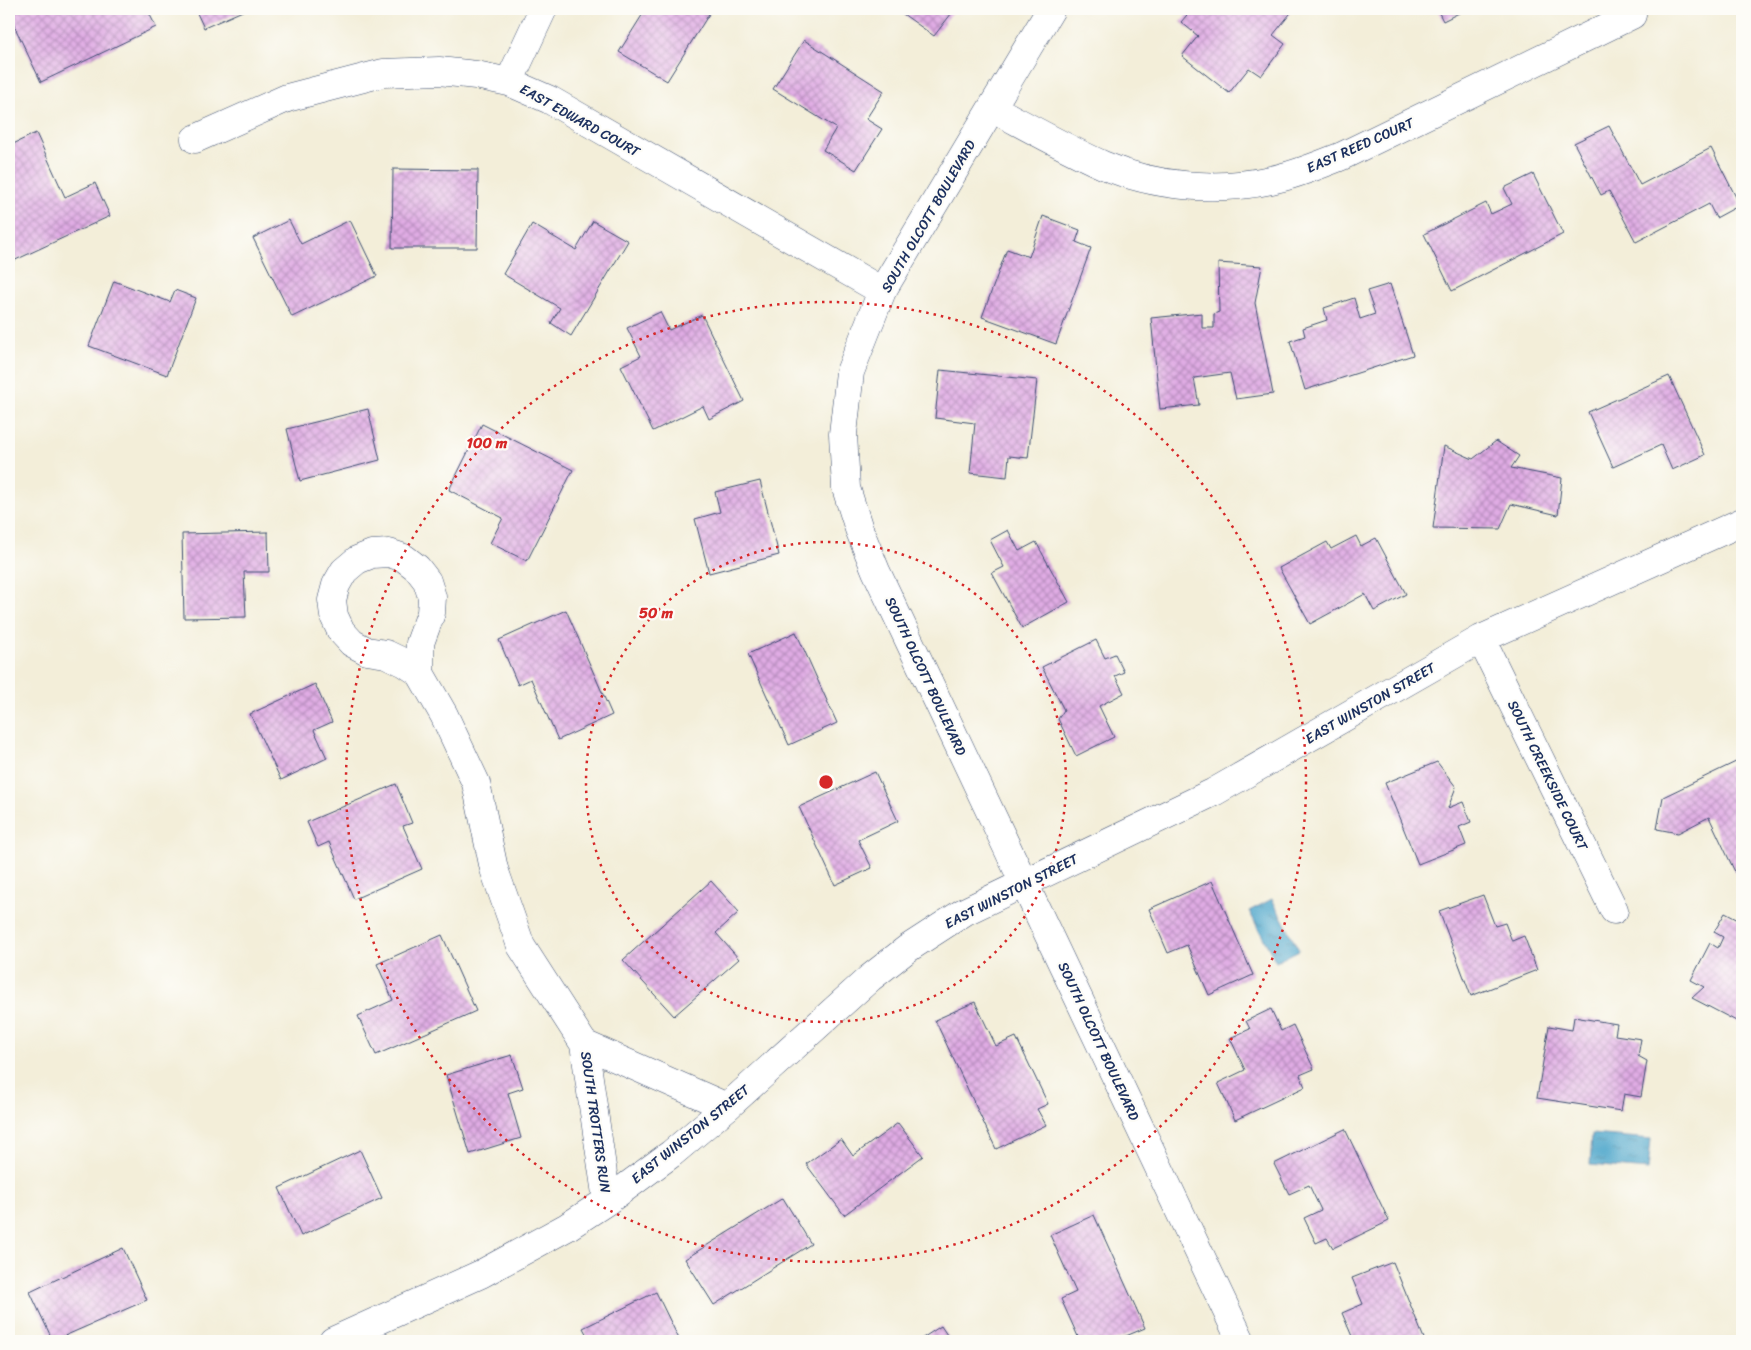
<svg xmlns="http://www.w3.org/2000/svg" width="1751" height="1350" font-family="Sriracha,sans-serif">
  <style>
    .water { fill: url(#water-ripples); stroke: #346a94 }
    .building { fill: url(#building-cross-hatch) }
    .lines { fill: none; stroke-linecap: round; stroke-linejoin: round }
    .minor-casing { stroke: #3b4c70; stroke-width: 29 }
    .minor { stroke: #fff; stroke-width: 28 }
    .ring { fill: none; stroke: #d62828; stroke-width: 2.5; stroke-dasharray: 2.5 5 }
    .labels { text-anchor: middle; stroke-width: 4.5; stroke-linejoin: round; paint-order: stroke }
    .street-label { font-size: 14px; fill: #1b2f5e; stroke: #fdfcf7 }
    .centre { fill: #d62828; stroke: #fdfcf7; stroke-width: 2.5 }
    .ring-label { font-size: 15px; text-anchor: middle; font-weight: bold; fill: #d62828; stroke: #fdfcf7; stroke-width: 4.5; stroke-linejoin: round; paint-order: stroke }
  </style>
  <defs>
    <pattern id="water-ripples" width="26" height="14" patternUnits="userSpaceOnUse" patternTransform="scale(1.25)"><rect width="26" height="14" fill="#4ca5ca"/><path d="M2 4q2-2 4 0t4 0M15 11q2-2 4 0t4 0" fill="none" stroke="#3e87a7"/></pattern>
    <pattern id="building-cross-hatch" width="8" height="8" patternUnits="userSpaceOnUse" patternTransform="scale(1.25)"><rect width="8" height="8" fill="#e0ace4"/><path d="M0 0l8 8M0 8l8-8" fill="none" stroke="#b58cbc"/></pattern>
  </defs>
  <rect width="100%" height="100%" fill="#fdfcf7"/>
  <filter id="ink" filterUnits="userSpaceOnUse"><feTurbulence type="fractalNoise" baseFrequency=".02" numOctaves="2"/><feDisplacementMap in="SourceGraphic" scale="10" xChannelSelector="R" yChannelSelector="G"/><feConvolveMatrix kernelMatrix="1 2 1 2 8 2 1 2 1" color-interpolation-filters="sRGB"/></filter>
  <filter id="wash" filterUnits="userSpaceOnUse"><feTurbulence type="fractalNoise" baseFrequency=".0096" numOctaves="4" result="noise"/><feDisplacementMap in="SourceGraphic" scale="20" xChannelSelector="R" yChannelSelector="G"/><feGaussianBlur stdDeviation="1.12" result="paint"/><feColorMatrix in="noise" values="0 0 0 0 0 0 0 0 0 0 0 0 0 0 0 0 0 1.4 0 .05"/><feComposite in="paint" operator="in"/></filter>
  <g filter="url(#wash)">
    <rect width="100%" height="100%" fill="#f3eed9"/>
    <!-- water -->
    <path class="water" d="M1272,899L1299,950L1276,962L1249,911Z
      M1592,1134L1651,1139L1648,1170L1590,1165Z"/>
    <g id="blocks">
      <!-- building -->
      <path class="building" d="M9,9H147L156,27L41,82L9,15Z
        M195,9H247L204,28Z
        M646,9H701L709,14L667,81L619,52Z
        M896,9H955L934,36Z
        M1192,9H1294L1273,35L1285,44L1261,76L1249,68L1229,93L1182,56L1198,36L1181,22Z
        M1437,9H1467L1443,21Z
        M804,40L884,91L866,119L882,129L856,170L823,150L836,128L773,89Z
        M1609,126L1640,185L1711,148L1740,205L1716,218L1709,204L1636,242L1609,191L1601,195L1574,143Z
        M36,133L65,197L95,183L110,216L9,263V146Z
        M393,169L478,170L477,248H392Z
        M1533,174L1563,234L1452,291L1424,234L1486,203L1491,214L1512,204L1504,188Z
        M1043,216L1080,230L1076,242L1091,248L1056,344L982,317L1007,249L1029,257Z
        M289,220L301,244L350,220L377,276L292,317L253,238Z
        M593,221L628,241L571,336L551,323L560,308L503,274L532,224L576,250Z
        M1218,263L1262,266L1255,303L1273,394L1236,399L1230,373L1194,378L1199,405L1160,409L1151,318L1202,313V328H1214V314L1219,312Z
        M114,281L170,302L175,290L196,298L167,375L89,346Z
        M1390,284L1413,355L1305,390L1290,341L1305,336L1303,328L1327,320L1324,308L1354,298L1360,319L1375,314L1367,291Z
        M660,312L669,330L702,315L744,401L709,419L703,406L653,431L621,366L641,356L627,328Z
        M940,370L1037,380L1028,458L1009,456L1007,477L970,473L975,423L935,418Z
        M1669,376L1705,455L1672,470L1661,445L1613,467L1588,412Z
        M368,409L380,460L300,481L287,429Z
        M482,424L573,470L527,561L490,543L503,518L449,490Z
        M1496,441L1519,456L1511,468L1562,478L1558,515L1511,504L1500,529L1433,528L1444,446L1473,459Z
        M760,481L779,555L709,573L695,519L720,512L715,492Z
        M1008,530L1019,551L1036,542L1069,602L1022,628L992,573L1004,567L990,540Z
        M268,532L269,572H244L246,617L184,618L182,534Z
        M1356,536L1361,546L1376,538L1406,594L1374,611L1365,594L1310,624L1279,568L1327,542L1331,549Z
        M566,610L612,715L558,740L531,679L518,685L499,640Z
        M796,632L837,723L789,745L748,654Z
        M1096,640L1105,658L1115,654L1124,672L1115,676L1124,693L1099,706L1114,737L1076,756L1058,719L1064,710L1042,667Z
        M315,684L332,722L314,730L327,758L281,780L250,714Z
        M1742,759V871L1736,874L1709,817L1678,833L1657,829L1663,797Z
        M1437,762L1456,787L1448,808L1463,802L1471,822L1459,827L1466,845L1418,864L1385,783Z
        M875,772L898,821L858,840L872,868L835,885L799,807Z
        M396,784L412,823L403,826L422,869L354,899L329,842L318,847L307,822Z
        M711,881L739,912L716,933L739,959L674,1016L623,960Z
        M1212,881L1253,975L1209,995L1187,945L1168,953L1149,909Z
        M1483,895L1495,926L1505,923L1512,941L1524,936L1537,970L1471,996L1439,911Z
        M1725,913L1742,922V1024L1692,998L1704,987L1691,980L1710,943L1718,948L1723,937L1714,932Z
        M442,935L476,1011L376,1055L358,1016L393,1000L377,964Z
        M975,1002L996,1046L1016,1037L1048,1104L1037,1109L1046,1125L996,1149L935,1020Z
        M1271,1009L1281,1031L1293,1025L1314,1069L1300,1075L1305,1087L1235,1120L1218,1083L1245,1070L1230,1038L1250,1029L1246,1021Z
        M1574,1017L1617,1024L1615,1035L1641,1039L1638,1056L1647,1061L1641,1097L1624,1094L1621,1111L1537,1098L1549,1026L1572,1030Z
        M512,1055L523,1088L508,1093L521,1138L470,1154L446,1075Z
        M898,1123L923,1156L844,1215L806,1164L841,1139L853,1156Z
        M1345,1129L1389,1221L1333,1248L1327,1238L1316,1243L1304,1218L1321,1210L1309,1185L1289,1194L1274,1164Z
        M360,1150L382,1198L301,1236L279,1188Z
        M783,1198L811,1244L714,1305L685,1259Z
        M1094,1215L1145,1328L1114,1341H1080L1061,1299L1076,1292L1050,1235Z
        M123,1248L147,1300L53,1341L30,1292Z
        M1393,1262L1425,1341H1378L1377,1338L1370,1341H1354L1342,1313L1363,1304L1352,1278Z
        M656,1292L680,1341H590L583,1328Z
        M941,1326L951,1341H918Z"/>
    </g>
  </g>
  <g filter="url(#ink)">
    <use href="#blocks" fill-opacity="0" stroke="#3b4c70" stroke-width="1"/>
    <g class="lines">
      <defs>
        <path id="minor" d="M1051,9L882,291L850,372L843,434L846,488L859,529L876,571L1241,1341
          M509,82L543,9
          M992,108C1028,127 1065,148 1103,165C1154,187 1217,192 1271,180C1296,175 1319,165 1342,156L1632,15
          M195,139L287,98L383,73L439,71L476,75L509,82L550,100L882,291
          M1481,639L1614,910
          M420,673L405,663L386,654L367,651L352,643L341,631L334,616L332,600L336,585L344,571L357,560L372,554L389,553L404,558L417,568L427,581L432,597L431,613L420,643V673L444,715L476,783L494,869L521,946L584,1044L607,1201
          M584,1044L727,1107
          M333,1341L481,1274L567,1227L607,1201L671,1154L727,1107L870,978L907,949L964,912L1214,792L1481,639L1742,522"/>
      </defs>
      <!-- minor casing -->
      <use href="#minor" class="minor-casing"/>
      <!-- minor -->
      <use href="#minor" class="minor"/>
    </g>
  </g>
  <!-- distance rings -->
  <g class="ring">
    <circle cx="826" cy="782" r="240"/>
    <circle cx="826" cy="782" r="480"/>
  </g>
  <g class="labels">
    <!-- street labels -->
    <g class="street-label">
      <text transform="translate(580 120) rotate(29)" y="5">EAST EDWARD COURT</text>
      <text transform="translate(1360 145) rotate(-24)" y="5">EAST REED COURT</text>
      <text transform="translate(928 216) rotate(-60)" y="5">SOUTH OLCOTT BOULEVARD</text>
      <text transform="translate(926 676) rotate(65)" y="5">SOUTH OLCOTT BOULEVARD</text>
      <text transform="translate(1370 703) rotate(-30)" y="5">EAST WINSTON STREET</text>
      <text transform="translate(1548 775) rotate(64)" y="5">SOUTH CREEKSIDE COURT</text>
      <text transform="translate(1011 891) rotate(-27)" y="5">EAST WINSTON STREET</text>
      <text transform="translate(1099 1041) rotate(65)" y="5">SOUTH OLCOTT BOULEVARD</text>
      <text transform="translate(596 1122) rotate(82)" y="5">SOUTH TROTTERS RUN</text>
      <text transform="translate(690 1134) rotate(-39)" y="5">EAST WINSTON STREET</text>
    </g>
  </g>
  <circle cx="826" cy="782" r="8" class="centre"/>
  <g class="ring-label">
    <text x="487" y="448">100 m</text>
    <text x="656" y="618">50 m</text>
  </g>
  <!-- margin -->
  <rect width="1751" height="1350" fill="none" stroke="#fdfcf7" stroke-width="30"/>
</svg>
